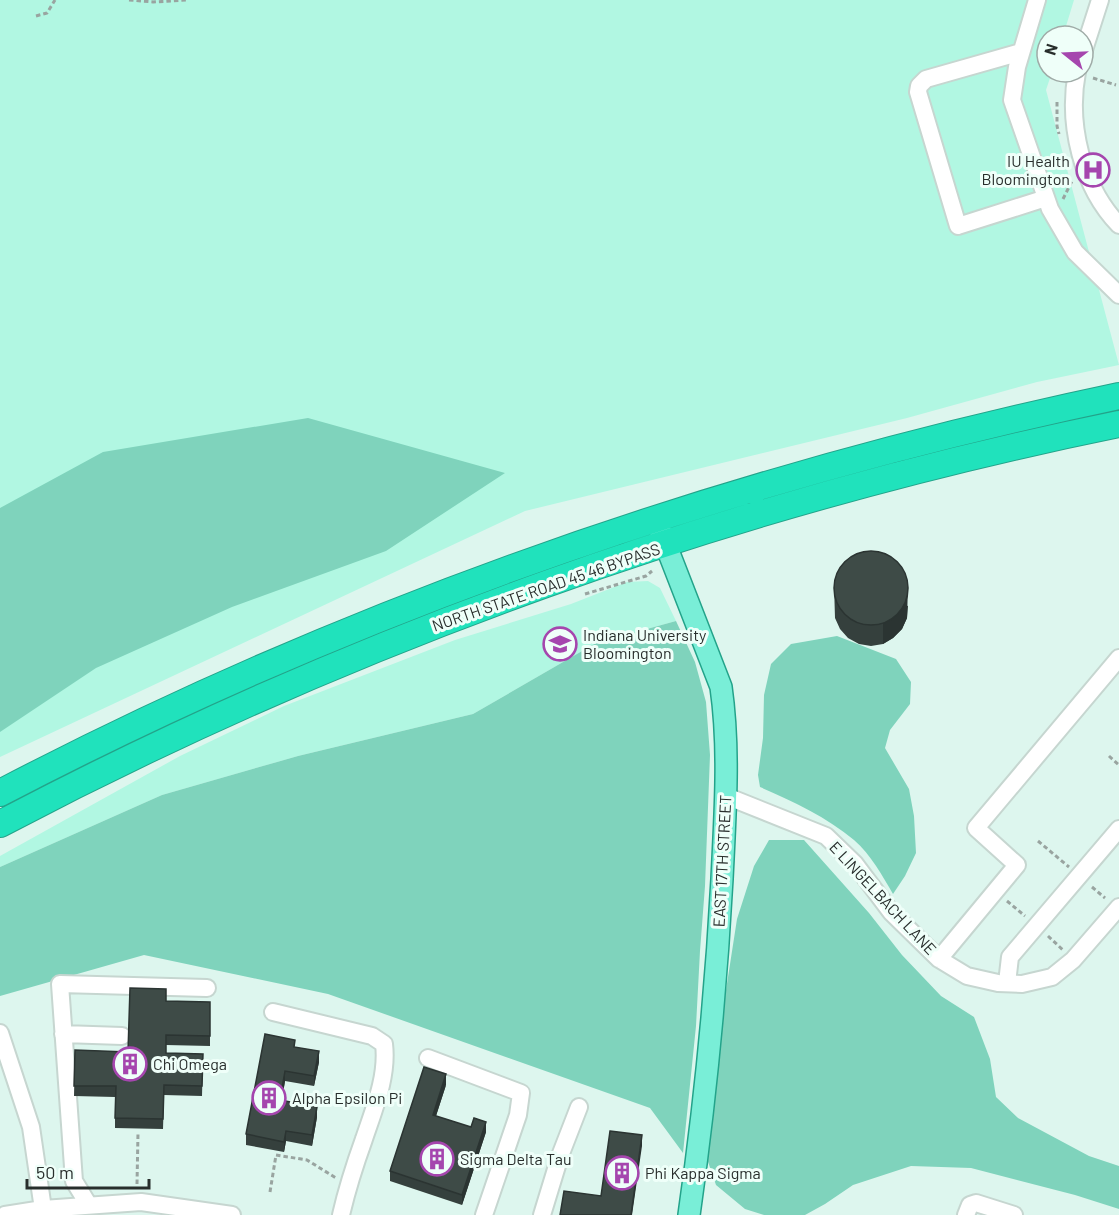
<svg xmlns="http://www.w3.org/2000/svg" width="1119" height="1215" font-family="Barlow,sans-serif">
  <style>
    .built { fill: #ddf6ee; fill-rule: evenodd }
    .green { fill: #b1f7e2 }
    .forest { fill: #7fd3bc }
    .lines { fill: none; stroke-linecap: round; stroke-linejoin: round }
    .minor-casing { stroke: #c6d6d0; stroke-width: 20 }
    .major-casing { stroke: #23a38a; stroke-width: 24 }
    .highway-casing { stroke: #23a38a; stroke-width: 28 }
    .path { stroke: #99a4a0; stroke-width: 3; stroke-dasharray: 4.5 3; stroke-linecap: butt }
    .minor { stroke: #fff; stroke-width: 16 }
    .major { stroke: #79eed7; stroke-width: 21 }
    .highway { stroke: #20e2bc; stroke-width: 26 }
    .wall { fill: #35403d }
    .shaded-wall { fill: #2b3432 }
    .building { fill: #3e4b47; stroke: #2b3432; stroke-width: 1.5 }
    .labels { text-anchor: middle; stroke-width: 6; stroke-linejoin: round; paint-order: stroke }
    .poi-label { font-size: 16px; fill: #282e2c; stroke: #effff9; text-anchor: start }
    .street-label { font-size: 16px; fill: #282e2c; stroke: #effff9 }
  </style>
  <rect width="100%" height="100%" fill="#effff9"/>
  <!-- built -->
  <path class="built" d="M0,0H1119V1215H0ZM1047,36H1083V72H1047Z"/>
  <!-- green -->
  <path class="green" d="M0,0H1074L1063,36H1047V72H1052L1046,90L1119,365L1037,382L907,418L525,511L0,757Z
    M648,581L660,588L676,621L596,643L473,714L298,756L162,795L0,867V856L180,756L284,706L455,640L571,604L627,582Z"/>
  <!-- forest -->
  <path class="forest" d="M308,418L505,473L386,551L232,607L96,668L0,732V508L103,452Z
    M676,621L695,662L706,702L710,755L705,886L700,951L696,1026L683,1153L650,1108L328,994L144,955L0,996V867L162,795L298,756L473,714L596,643Z
    M837,636L896,659L911,682L910,704L890,730L885,748L909,789L914,816L916,853L905,876L893,894C882,875 871,855 854,840C827,817 792,801 760,787L758,775L763,738L764,695L771,664L791,644Z
    M769,840H804L869,913L902,955L941,996L974,1017L990,1059L996,1097L1018,1118L1089,1156L1119,1166V1209L1075,1195L971,1168L911,1166L853,1185L825,1204L805,1215H764L745,1209L716,1185L705,1153L724,1003L737,919L754,866Z"/>
  <g class="lines">
    <defs>
      <path id="minor" d="M1037,0L1017,67L1012,100L1050,209L1075,252L1119,295
        M1021,52L926,79L919,86L918,92L958,226L1046,198
        M1083,53L1100,0
        M1077,72C1067,124 1082,187 1119,225
        M726,796L826,836L855,864L891,912L939,959L967,976L998,983L1022,984L1052,977L1073,960L1119,907
        M939,959L1017,865L976,828L1119,658
        M1007,983L1010,957L1119,829
        M273,1012L372,1036L384,1044C388,1076 374,1109 364,1139C355,1164 347,1189 341,1215
        M0,1033L31,1127L43,1209
        M63,1034L122,1036
        M428,1058L521,1093L518,1115L484,1215
        M88,1204L74,1181L60,984L207,988
        M5,1215L43,1209L141,1202L232,1215
        M542,1215L560,1156L579,1107
        M966,1215L970,1205L976,1203L1014,1215"/>
      <path id="major" d="M660,530L721,687C730,750 725,815 722,879C716,992 705,1103 689,1215"/>
      <path id="highway" d="M0,793C352,609 730,478 1119,396
        M0,824C351,639 730,503 1119,424"/>
    </defs>
    <!-- minor casing -->
    <use href="#minor" class="minor-casing"/>
    <!-- major casing -->
    <use href="#major" class="major-casing"/>
    <!-- highway casing -->
    <use href="#highway" class="highway-casing"/>
    <!-- path -->
    <path class="path" d="M129,0L153,2L187,0
      M36,16L47,13L55,0
      M1093,78L1116,85
      M1057,102V126L1059,134
      M1063,199L1072,181
      M585,594L646,576L652,571
      M1109,756L1119,765
      M1038,841L1069,867
      M1092,887L1105,898
      M1007,901L1025,916
      M1048,936L1063,950
      M137,1184L138,1133
      M270,1192L276,1155L307,1160L336,1178"/>
    <!-- minor -->
    <use href="#minor" class="minor"/>
    <!-- major -->
    <use href="#major" class="major"/>
    <!-- highway -->
    <use href="#highway" class="highway"/>
  </g>
  <!-- wall -->
  <path class="wall" d="M834,585L908,606L907,618L902,629L893,638L883,644L871,646L859,644L848,638L840,629L835,618Z
    M166,1001L210,1002V1046L166,1045V1053L203,1054L202,1096L164,1095L163,1129L115,1128V1097L74,1096L75,1050L128,1052Z
    M295,1047L319,1062L314,1086L285,1081L282,1100L317,1117L312,1146L286,1141L284,1152L246,1145V1134Z
    M446,1085L436,1116L486,1132L462,1205L390,1181V1171Z"/>
  <!-- shaded-wall -->
  <path class="shaded-wall" d="M908,586L907,618L902,629L893,638L883,644V623Z
    M319,1051V1062L314,1086V1076Z
    M285,1071V1081L280,1110V1100Z
    M446,1074V1085L433,1125V1115Z
    M317,1107V1117L312,1146V1135Z
    M486,1122V1132L462,1205V1195Z
    M286,1131V1141L284,1152V1142Z
    M642,1135V1146L632,1215H631Z"/>
  <!-- building -->
  <path class="building" d="M834 588a37 37 0 1 1 74 0a37 37 0 1 1-74 0Z
    M130,988L166,989V1001L210,1002V1036L166,1035V1053L203,1054L202,1086L164,1085L163,1119L115,1118L116,1086H74L75,1050L128,1052Z
    M265,1034L295,1040L294,1047L319,1051L314,1076L285,1071L280,1100L317,1107L312,1135L286,1131L284,1142L246,1134Z
    M424,1067L446,1074L433,1115L471,1127L474,1118L486,1122L462,1195L390,1171Z
    M610,1131L642,1135L631,1215H560L564,1191L601,1196Z"/>
  <!-- icons -->
  <defs>
    <symbol id="hospital-ring" viewBox="-11 -11 22 22"><circle r="9.5" fill="#effff9" stroke="#a546ae" stroke-width="1.5"/><path d="M-5-5h3v3.5h4V-5h3V5h-3V1.5h-4V5h-3Z" fill="#a546ae"/></symbol>
    <symbol id="university-ring" viewBox="-11 -11 22 22"><circle r="9.5" fill="#effff9" stroke="#a546ae" stroke-width="1.5"/><path d="M0-5L7-2L0 1L-7-2ZM-4 1L0 2.5L4 1V4Q0 6-4 4Z" fill="#a546ae"/></symbol>
    <symbol id="building-ring" viewBox="-11 -11 22 22"><circle r="9.5" fill="#effff9" stroke="#a546ae" stroke-width="1.5"/><path d="M-4-6H4V6H1V3H-1V6H-4ZM-2.5-4.3h1.7v1.8h-1.7ZM.8-4.3h1.7v1.8H.8ZM-2.5-1h1.7V.8h-1.7ZM.8-1h1.7V.8H.8Z" fill="#a546ae"/></symbol>
  </defs>
  <g fill-rule="evenodd">
    <use href="#hospital-ring" x="1074" y="151" width="38" height="38"/>
    <use href="#university-ring" x="541" y="625" width="38" height="38"/>
    <use href="#building-ring" x="111" y="1045" width="38" height="38"/>
    <use href="#building-ring" x="250" y="1079" width="38" height="38"/>
    <use href="#building-ring" x="418" y="1140" width="38" height="38"/>
    <use href="#building-ring" x="603" y="1154" width="38" height="38"/>
  </g>
  <g class="labels">
    <!-- poi labels -->
    <g class="poi-label">
      <text x="1070" y="167" text-anchor="end">IU Health<tspan x="1070" dy="18">Bloomington</tspan></text>
      <text x="583" y="641">Indiana University<tspan x="583" dy="18">Bloomington</tspan></text>
      <text x="153" y="1070">Chi Omega</text>
      <text x="292" y="1104">Alpha Epsilon Pi</text>
      <text x="460" y="1165">Sigma Delta Tau</text>
      <text x="645" y="1179">Phi Kappa Sigma</text>
    </g>
    <!-- street labels -->
    <g class="street-label">
      <text transform="translate(546 587) rotate(-19)" y="6">NORTH STATE ROAD 45 46 BYPASS</text>
      <text transform="translate(722 861) rotate(-87)" y="6">EAST 17TH STREET</text>
      <text transform="translate(883 898) rotate(47)" y="6">E LINGELBACH LANE</text>
    </g>
  </g>
  <!-- north arrow -->
  <g transform="translate(1065 54) rotate(288)"><circle r="28" fill="#effff9" stroke="#9faba7" stroke-width="1.5"/>
  <path d="M0-4.5L10 22L0 15L-10 22Z" fill="#a546ae"/>
  <text y="-9" font-size="16" font-weight="bold" text-anchor="middle" fill="#282e2c">N</text>
  </g>
  <!-- scale -->
  <path d="M27 1179v9h122v-9" fill="none" stroke="#282e2c" stroke-width="3"/>
  <text x="36" y="1179" font-size="18" fill="#282e2c" stroke="#effff9" stroke-width="4.5" paint-order="stroke">50 m</text>
</svg>
